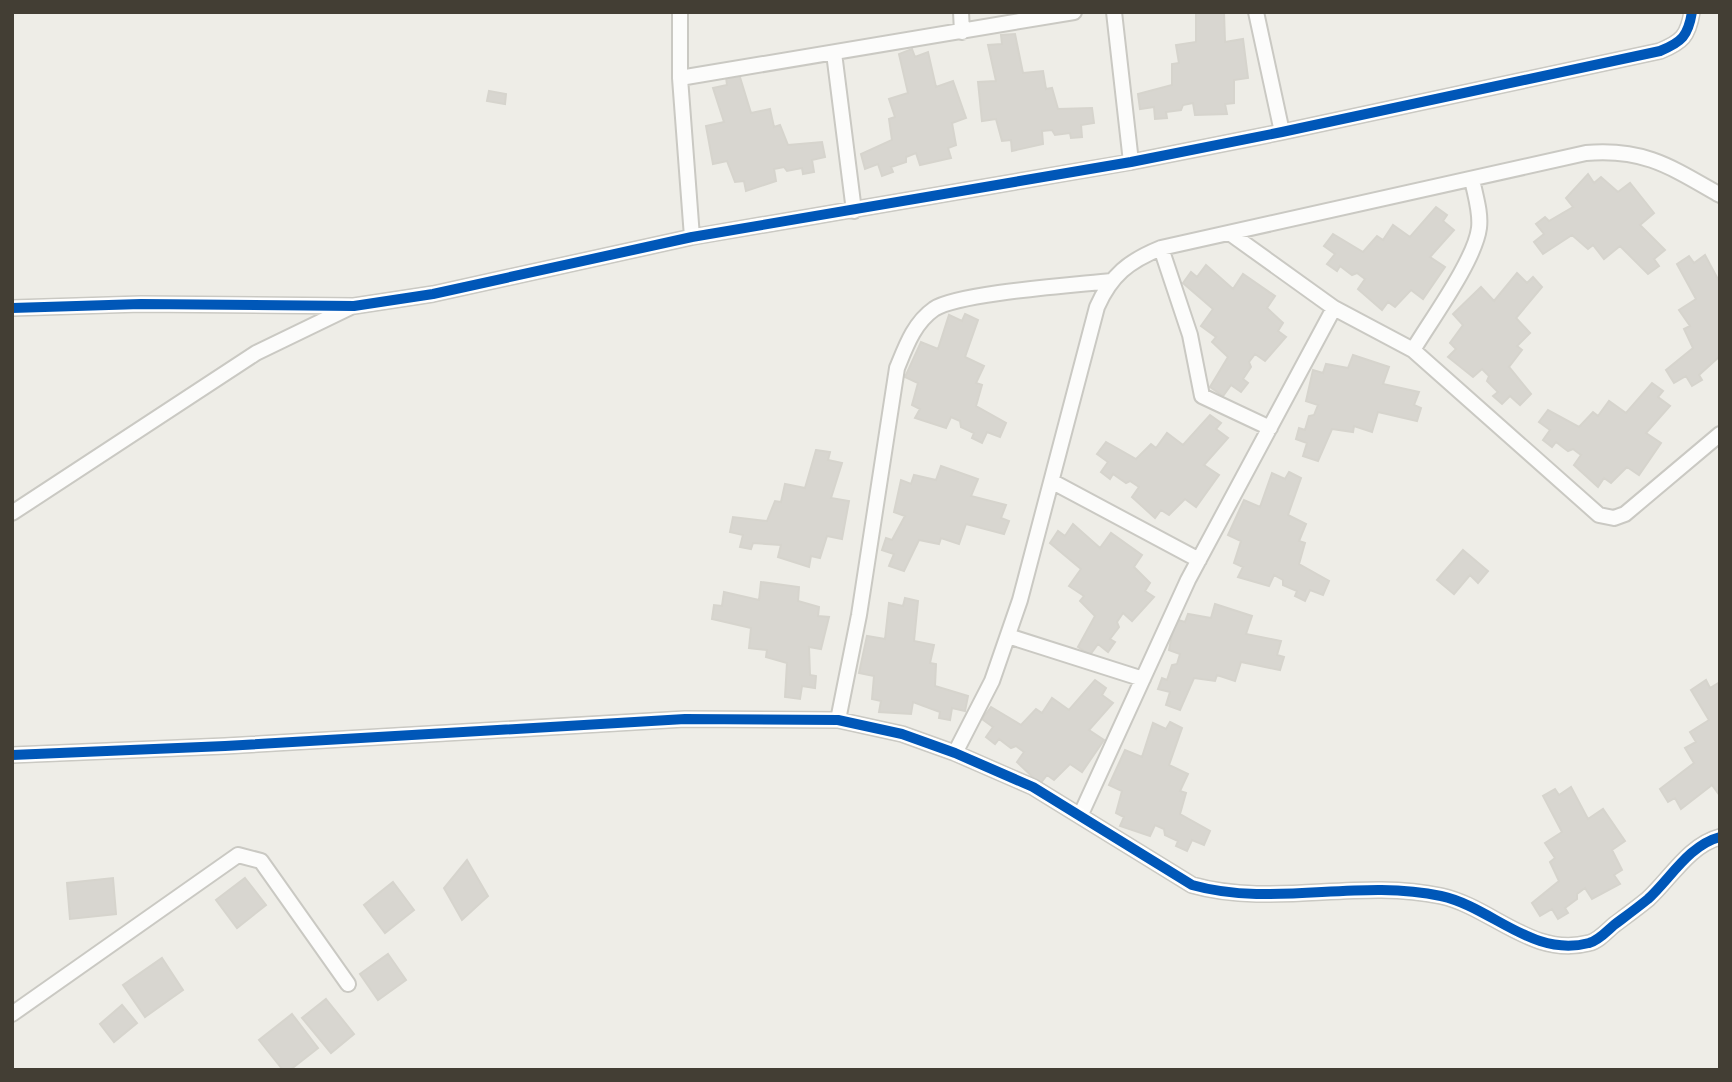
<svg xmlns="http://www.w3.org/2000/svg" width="1732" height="1082" font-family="'DM Sans',sans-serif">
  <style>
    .building { fill: #d8d6d0; stroke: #d6d4cd; stroke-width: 2 }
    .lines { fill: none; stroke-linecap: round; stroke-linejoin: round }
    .street-casing { stroke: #cac9c3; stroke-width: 18 }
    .street { stroke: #fcfcfb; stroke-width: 14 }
    .cycleway-casing { stroke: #fff; stroke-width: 15 }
    .cycleway { stroke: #0057b8; stroke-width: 10 }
  </style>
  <rect width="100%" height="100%" fill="#eeede7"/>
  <!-- building -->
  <path class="building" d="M1196,12H1224L1225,42L1243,39L1248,78L1234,80V103L1225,104L1227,114L1195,115L1193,103L1183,105L1181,110L1166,112L1167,118L1155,119L1154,107L1140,109L1138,94L1172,85V64L1179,63L1176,45L1196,42Z
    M1015,34L1023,73L1043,71L1046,89L1052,88L1058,109L1092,108L1094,123L1081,125L1082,137L1071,138L1070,133L1055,135L1052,130L1042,131L1043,144L1012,151L1011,140L1002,141L996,119L982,121L978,82L996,81L988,45L1002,44L1001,35Z
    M912,49L915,57L928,52L936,87L953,81L966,118L952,123L956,145L948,148L951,158L920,165L916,153L906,157V162L891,167L893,172L882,176L878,164L865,169L861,154L892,140L889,119L895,117L889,99L908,93L899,54Z
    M739,74L751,113L770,109L774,127L780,125L788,145L822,142L825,157L812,160L814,172L803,174L802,168L787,171L784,167L774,169L776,181L746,191L744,181L735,182L727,161L713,164L706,126L724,122L713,88L727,85L726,77Z
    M489,91L506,94L505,104L487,101Z
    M1588,174L1594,183L1601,177L1618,192L1630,183L1654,213L1640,225L1665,250L1654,259L1659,266L1648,274L1620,246L1604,259L1593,245L1588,249L1572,235L1543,254L1534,242L1544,234L1536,224L1545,217L1549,221L1573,207L1566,198Z
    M1436,207L1447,215L1443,221L1454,230L1430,257L1445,267L1423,299L1411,290L1395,307L1388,302L1382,310L1358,289L1365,279L1357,273L1352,275L1340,266L1337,271L1327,264L1335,254L1324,246L1333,234L1363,252L1377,236L1383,240L1393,225L1410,237Z
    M1705,255L1720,283V356L1699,375L1702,380L1692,386L1686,376L1674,383L1666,370L1693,348L1684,329L1690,326L1679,310L1696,299L1677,264L1689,256L1694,263Z
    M1206,265L1233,289L1243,274L1275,296L1267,308L1283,323L1278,331L1286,337L1265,361L1255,354L1249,362L1251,367L1243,379L1248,383L1241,392L1231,385L1223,396L1210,387L1228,357L1212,342L1216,337L1201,326L1213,309L1183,283L1191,272L1197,277Z
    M1517,273L1527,283L1533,277L1542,287L1516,318L1530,333L1517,346L1522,350L1509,367L1531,394L1520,405L1510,396L1502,404L1493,396L1498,392L1487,381L1489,376L1482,369L1473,377L1448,357L1456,349L1450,343L1463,325L1453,314L1481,287L1494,301Z
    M965,314L978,320L965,357L984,366L976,383L982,385L976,406L1006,423L1000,437L987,432L982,443L972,438L974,433L961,427L960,421L951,417L946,428L915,418L920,409L912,405L918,383L905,377L921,342L938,349L949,315L962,321Z
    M1353,355L1389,367L1383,384L1419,392L1414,405L1421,408L1417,421L1378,412L1372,432L1354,426L1353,432L1332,429L1318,461L1303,456L1307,443L1296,439L1299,428L1305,430L1309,416L1314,415L1318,405L1306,401L1313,370L1323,373L1326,364L1348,368Z
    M1652,383L1663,391L1658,397L1670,406L1646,433L1661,443L1639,475L1627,467L1611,483L1604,478L1598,487L1574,465L1581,455L1573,449L1568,451L1556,442L1552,447L1543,440L1550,430L1539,422L1548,410L1579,427L1593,412L1598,416L1609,401L1626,413Z
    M1210,415L1221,423L1216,429L1228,438L1204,465L1219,475L1196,507L1185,499L1169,515L1161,510L1155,518L1132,497L1139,487L1130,481L1126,483L1113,474L1110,479L1101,472L1108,462L1097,454L1106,442L1136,459L1151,444L1156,448L1167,433L1183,445Z
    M816,450L830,452L828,460L842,463L831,498L849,501L842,539L827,536L820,558L811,556L809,567L778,557L781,545L753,543L751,549L740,547L743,535L730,532L733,517L767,521L775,501L781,502L785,484L805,488Z
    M941,466L978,479L971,496L1006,505L1001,518L1009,521L1004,534L966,524L959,544L941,538L939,544L919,540L904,571L889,566L894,554L882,550L886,538L892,540L905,516L894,512L901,480L911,484L914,475L936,480Z
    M1289,472L1301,478L1288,515L1306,524L1299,541L1305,543L1299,564L1329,581L1323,595L1310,590L1305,601L1295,596L1297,591L1283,585V580L1274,575L1269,586L1238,577L1243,567L1234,563L1241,541L1228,535L1244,500L1260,507L1272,473L1285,479Z
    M1073,524L1100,548L1111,533L1142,555L1134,567L1150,583L1145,591L1154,597L1132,621L1123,613L1117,622L1119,627L1110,639L1115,642L1108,652L1098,644L1090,655L1078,647L1095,616L1080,601L1084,596L1069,586L1081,569L1050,543L1058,531L1065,536Z
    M1463,550L1488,571L1478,583L1470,575L1454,594L1437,580Z
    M761,582L799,587L798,601L819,607L818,616L829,617L821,649L809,647L810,675L816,676L815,688L802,686L800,699L785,697L787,663L766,657L767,650L749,648L751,628L712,619L714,605L722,606L724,592L759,600Z
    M905,598L918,601L914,641L934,645L930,663L936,664L935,686L968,696L965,711L952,708L950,720L939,718L940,712L913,702L911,714L879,712L881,701L872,699L874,676L859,673L867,636L885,639L889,603L903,606Z
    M1215,604L1252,616L1246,634L1281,641L1277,655L1284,657L1280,670L1241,662L1235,681L1217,675L1215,681L1194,678L1180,710L1166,705L1170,692L1158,689L1162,678L1167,680L1172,665L1177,664L1180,654L1169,650L1175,619L1185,622L1188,614L1211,618Z
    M1095,680L1106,688L1102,695L1113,703L1089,730L1104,740L1082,772L1070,764L1054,780L1047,775L1040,784L1017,762L1024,752L1016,746L1011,748L999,739L995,744L986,737L993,727L982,719L991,707L1021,725L1036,709L1042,713L1052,698L1069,710Z
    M1706,680L1710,688L1720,682V796L1712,785L1681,809L1675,798L1668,802L1660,789L1694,763L1685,748L1696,742L1690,732L1709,720L1691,690Z
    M1170,722L1182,728L1169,765L1188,774L1180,791L1186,793L1180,814L1210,831L1204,845L1192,840L1187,851L1176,846L1178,841L1165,835L1164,829L1155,825L1150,836L1120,826L1124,817L1116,813L1122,791L1109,785L1125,750L1142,757L1153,723L1166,729Z
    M1571,787L1588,819L1603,809L1625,841L1612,850L1622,870L1614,875L1620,884L1592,899L1585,888L1577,894V899L1565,908L1568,913L1558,919L1552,909L1540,916L1532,903L1559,881L1550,862L1555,858L1545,843L1562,832L1543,796L1555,789L1559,795Z
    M467,860L488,896L462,920L444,888Z
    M113,878L116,914L70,919L67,883Z
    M245,878L266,905L237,928L216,900Z
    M393,882L414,910L385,933L364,905Z
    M388,954L406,980L378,1000L360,974Z
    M162,958L183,990L145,1017L123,985Z
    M326,999L354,1034L331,1053L302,1018Z
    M122,1005L137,1023L114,1042L100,1024Z
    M292,1014L318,1048L290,1070H283L259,1040Z"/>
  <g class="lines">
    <defs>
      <path id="street" d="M680,12V78L692,237
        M961,12L962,32
        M1114,12L1131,162
        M1256,12L1282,132
        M834,53L854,211
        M680,78L1074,12
        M1231,234L1334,308L1413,350L1599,515L1614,518L1625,514L1720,434
        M1161,248L1190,335L1202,396L1270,428
        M12,308L141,304L354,306L433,294L692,237L1131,162L1282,132L1660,51C1682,42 1688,36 1692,12
        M1413,350C1431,320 1475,260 1479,228C1481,212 1475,195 1472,179
        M1053,482L1199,560
        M12,513L256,353L351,307
        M1008,636L1143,679
        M838,720L859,615L897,368C906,346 914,323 934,309C958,293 1075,285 1111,281
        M955,753L992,681L1020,600L1097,307C1111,275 1129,261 1161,248L1586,153C1644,148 1671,167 1720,195
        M12,755L225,746L685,719L838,720L902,734L955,753L1033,787L1192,885C1273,908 1358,878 1441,896C1492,907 1532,958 1589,943C1598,941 1607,931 1614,925C1626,916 1637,908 1648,899C1670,879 1689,845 1720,837
        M1081,814L1188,580L1334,308
        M12,1014L238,855L261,861L348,984"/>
    </defs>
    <!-- street casing -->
    <use href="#street" class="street-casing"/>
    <!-- street -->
    <use href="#street" class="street"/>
    <defs>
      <path id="cycleway" d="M12,308L141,304L354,306L433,294L692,237L1131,162L1282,132L1660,51C1682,42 1688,36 1692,12
        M12,755L225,746L685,719L838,720L902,734L955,753L1033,787L1192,885C1273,908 1358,878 1441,896C1492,907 1532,958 1589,943C1598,941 1607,931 1614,925C1626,916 1637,908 1648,899C1670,879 1689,845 1720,837"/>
    </defs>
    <!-- cycleway casing -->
    <use href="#cycleway" class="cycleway-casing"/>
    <!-- cycleway -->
    <use href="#cycleway" class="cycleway"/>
  </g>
  <!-- border -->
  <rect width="1732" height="1082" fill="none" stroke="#433e34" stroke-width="28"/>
</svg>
